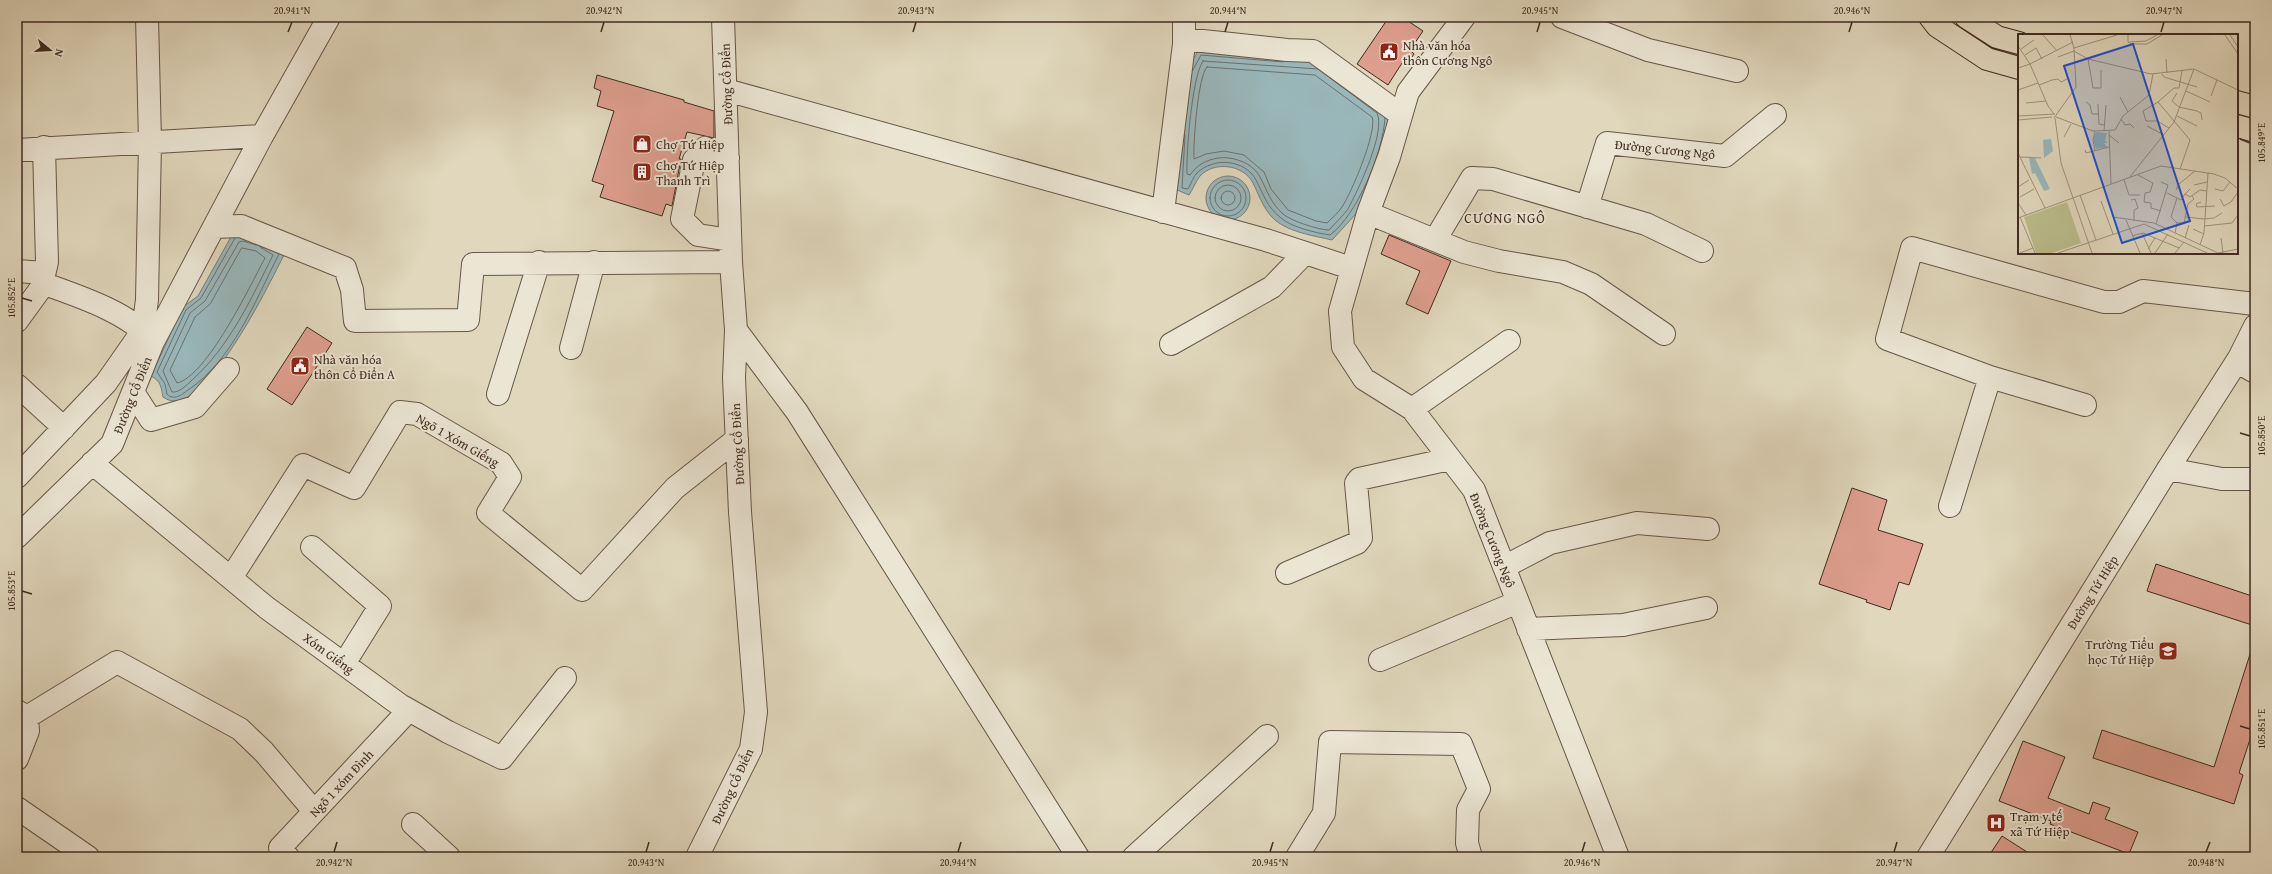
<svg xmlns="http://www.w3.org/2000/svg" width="2272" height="874" font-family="'Gentium Book Plus',serif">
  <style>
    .water { fill: #99b7bb; stroke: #757f7d }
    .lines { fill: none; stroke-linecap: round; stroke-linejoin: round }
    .shore { stroke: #6c716e; stroke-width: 1 }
    .building { fill: #de9f8f; stroke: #402b20 }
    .minor-casing { stroke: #685647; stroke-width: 24 }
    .major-casing { stroke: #402b20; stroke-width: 24 }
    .minor { stroke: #ebe5d3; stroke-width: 22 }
    .major { stroke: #e0d7bc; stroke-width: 22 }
    .ticks { fill: none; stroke: #402b20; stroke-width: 1.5 }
    .labels { text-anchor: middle; stroke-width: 4; stroke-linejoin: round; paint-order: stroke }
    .poi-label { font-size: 13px; fill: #402b20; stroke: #ebe5d3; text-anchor: start }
    .street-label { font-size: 13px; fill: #402b20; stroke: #ebe5d3 }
    .neighbourhood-label { font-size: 14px; letter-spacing: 1px; fill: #402b20; stroke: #ebe5d3 }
    .inset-road { fill: none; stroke: #a0927e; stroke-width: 1 }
    .view { fill: #1d4ed8; fill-opacity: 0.15; stroke: #1d4ed8; stroke-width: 2 }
    .inset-edge { fill: none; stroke: #402b20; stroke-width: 2 }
    .neatline { fill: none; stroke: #402b20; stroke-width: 1.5 }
    .ticks-label { font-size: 10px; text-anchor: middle; fill: #402b20 }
  </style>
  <rect width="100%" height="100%" fill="#e0d7bc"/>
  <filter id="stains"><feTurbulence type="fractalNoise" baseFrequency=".005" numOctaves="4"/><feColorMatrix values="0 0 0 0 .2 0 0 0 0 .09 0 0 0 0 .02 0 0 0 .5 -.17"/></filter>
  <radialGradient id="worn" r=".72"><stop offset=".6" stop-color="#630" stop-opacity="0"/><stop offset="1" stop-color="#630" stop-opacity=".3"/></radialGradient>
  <!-- water -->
  <path class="water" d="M1198,51L1321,61L1389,118L1371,181L1355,215L1332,240C1315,236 1294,233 1279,223C1265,214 1260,197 1253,183C1243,164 1214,161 1200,176C1196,181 1193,189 1189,195L1177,190L1190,65Z
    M1206 198a22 22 0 1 1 44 0a22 22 0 1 1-44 0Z
    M232,235L287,249C273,276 202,427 163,397C161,387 161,381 151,376L183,307L198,296Z"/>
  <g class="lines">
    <!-- shore -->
    <path class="shore" d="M1203,61L1318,69L1377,113C1386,132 1358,190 1348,209C1343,216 1335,223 1329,230C1319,230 1291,221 1283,214C1270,202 1268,192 1260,177C1253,163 1233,156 1218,158C1206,160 1197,165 1190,175L1187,174C1186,154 1192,76 1203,61Z
      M1207,67L1315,75L1372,117C1378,130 1351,194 1342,207C1338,213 1332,218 1327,223L1316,221L1288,210L1271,189L1264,172L1244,155L1224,151L1206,154L1194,159C1193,144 1198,75 1207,67Z
      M1193,70L1201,55L1283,62
      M1185,135L1182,188L1188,189C1191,184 1193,177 1197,173C1213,157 1245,159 1256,180C1264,195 1266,206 1281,218C1291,227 1316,233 1330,235C1357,215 1383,152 1385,118
      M1210 198a18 18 0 1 1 36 0a18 18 0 1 1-36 0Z
      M1215 198a13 13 0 1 1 26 0a13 13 0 1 1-26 0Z
      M1221 198a7 7 0 1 1 14 0a7 7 0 1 1-14 0Z
      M235,238L201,298L186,310L157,372L165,384L167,394C174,401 181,395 188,390C233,360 255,301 279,254
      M256,245L243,241L239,242L205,301L190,313L163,371L172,392C179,393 187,385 192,380C230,346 251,299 273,255L260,247
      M242,248L256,251L265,258C250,286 207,376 177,383L170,370L195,317L210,304Z"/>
  </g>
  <!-- building -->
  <path class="building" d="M1389,17H1402L1423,31L1410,50L1414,54L1406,66L1402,63L1388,85L1357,64Z
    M597,75L684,100V102L714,111V138L687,132L679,159H681L672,206L666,204L662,216L600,197L604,185L592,181L614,111L597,106L601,91L594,88Z
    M1389,235L1451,261L1428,314L1406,304L1420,271L1381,254Z
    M307,327L332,343L292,405L267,389Z
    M1852,488L1887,500L1878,530L1923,544L1909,585L1899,582L1890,610L1866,602L1867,600L1819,584Z
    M2156,564L2255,597V626L2147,591Z
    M2252,648L2255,649V724L2239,773L2243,775L2234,804L2093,758L2102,730L2214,767Z
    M2023,741L2065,757L2048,798L2089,814L2093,802L2110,808L2105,819L2138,832L2129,854L2050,824L2051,821L1999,801Z
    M2002,836L2035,857H1988Z"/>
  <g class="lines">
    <defs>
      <path id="minor" d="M1464,17L1408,92L1389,157L1368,213L1340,311L1343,347L1364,379L1412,409L1474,490L1618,857
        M1562,17L1648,50L1737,71
        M1184,39L1287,50L1313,51L1401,115
        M726,90L1266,240L1351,268
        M17,150L262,136
        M728,158L705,148L694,160L682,219L698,235L730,240
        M1587,207L1607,143L1725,156L1775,115
        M1163,212L1184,44V17
        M1368,213L1464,252L1499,261L1563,272L1591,284L1664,334
        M214,227L241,226L345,268L352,290L355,321L468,320L473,264L731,262
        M1435,240L1472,178L1493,179L1646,224L1702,251
        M17,271L44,273
        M42,283C75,295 129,312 151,340
        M17,321L41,288L47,262L44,147
        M736,330L797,412L1078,857
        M1171,344L1272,287L1305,253
        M571,348L594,262
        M2237,362L2255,372
        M17,385L64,428
        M133,392L151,420L195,407L228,369
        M498,394L539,262
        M2085,405L1990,377L1887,339L1912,248L2104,302H2119L2143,291L2255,304
        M1412,409L1509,341
        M92,463L267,608L400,705L448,732L502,758L565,678
        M2168,469L2222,479H2255
        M17,477L106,383L143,330L147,300L150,142L147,17
        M1950,506L1990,377
        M17,537L112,444L153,342L262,136L329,17
        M312,547L380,606L344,664
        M1504,567L1550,543L1637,523L1708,529
        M1287,573L1357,543L1361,538L1356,483L1359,479L1450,459
        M231,578L303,465L354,488L400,412L417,414L501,463L510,477L488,513L582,590L675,488L737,439
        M1528,629L1623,625L1706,608
        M1380,660L1518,602
        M17,711L27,717L28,731L17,759
        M27,717L117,662L240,729L264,752L314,811
        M17,808L88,857
        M413,824L449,857
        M288,857L280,848L409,710
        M697,857L751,749L756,712L740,512L734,378L736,330L731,262L723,17
        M1134,857L1267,736
        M1297,857L1324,813L1330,742L1461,744L1479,789L1468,810L1467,843L1471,857
        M1928,857L2168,469L2239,358L2255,326"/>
      <path id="major" d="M1930,17L1937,26L1987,59L2019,68
        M1966,17L1997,37L2019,43
        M2237,102L2255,107
        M2237,126L2255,131"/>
    </defs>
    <!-- minor casing -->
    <use href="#minor" class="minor-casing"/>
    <!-- major casing -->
    <use href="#major" class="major-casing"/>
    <!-- minor -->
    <use href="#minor" class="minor"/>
    <!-- major -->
    <use href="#major" class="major"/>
  </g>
  <!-- ticks -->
  <path class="ticks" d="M288,32L292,22M601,32L604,22M913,32L916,22M1225,32L1228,22M1537,32L1540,22M1849,32L1852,22M2161,32L2164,22M2240,139L2250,143M22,298L32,301M2240,433L2250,436M22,591L32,594M2240,726L2250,729M334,852L337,842M646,852L649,842M958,852L961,842M1270,852L1273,842M1582,852L1585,842M1894,852L1897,842M2206,852L2210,842"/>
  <!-- icons -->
  <defs>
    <symbol id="civic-square" viewBox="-11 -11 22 22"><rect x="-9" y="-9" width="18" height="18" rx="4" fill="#8f2418" stroke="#ebe5d3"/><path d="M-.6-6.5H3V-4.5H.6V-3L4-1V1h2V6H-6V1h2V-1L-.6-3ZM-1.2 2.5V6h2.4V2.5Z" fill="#fff"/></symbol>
    <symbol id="shop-square" viewBox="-11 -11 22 22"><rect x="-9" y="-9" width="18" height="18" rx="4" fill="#8f2418" stroke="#ebe5d3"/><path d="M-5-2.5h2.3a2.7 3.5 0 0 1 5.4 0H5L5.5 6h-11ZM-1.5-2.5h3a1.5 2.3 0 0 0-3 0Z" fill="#fff"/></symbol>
    <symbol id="building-square" viewBox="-11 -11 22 22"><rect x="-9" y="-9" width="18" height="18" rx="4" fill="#8f2418" stroke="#ebe5d3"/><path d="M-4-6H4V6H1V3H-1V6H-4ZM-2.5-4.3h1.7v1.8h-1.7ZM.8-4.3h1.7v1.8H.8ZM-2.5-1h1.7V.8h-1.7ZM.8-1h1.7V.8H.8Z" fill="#fff"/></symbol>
    <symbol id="school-square" viewBox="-11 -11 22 22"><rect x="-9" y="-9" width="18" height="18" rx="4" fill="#8f2418" stroke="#ebe5d3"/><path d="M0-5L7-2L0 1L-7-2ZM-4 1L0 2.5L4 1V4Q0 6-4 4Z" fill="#fff"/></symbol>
    <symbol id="hospital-square" viewBox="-11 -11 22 22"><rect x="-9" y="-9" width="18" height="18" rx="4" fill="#8f2418" stroke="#ebe5d3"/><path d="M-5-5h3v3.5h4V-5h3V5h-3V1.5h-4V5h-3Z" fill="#fff"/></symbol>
  </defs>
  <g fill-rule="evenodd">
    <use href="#civic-square" x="1378" y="41" width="22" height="22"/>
    <use href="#shop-square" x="631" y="133" width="22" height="22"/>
    <use href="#building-square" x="631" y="161" width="22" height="22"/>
    <use href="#civic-square" x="289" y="355" width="22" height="22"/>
    <use href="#school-square" x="2157" y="640" width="22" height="22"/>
    <use href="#hospital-square" x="1985" y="812" width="22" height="22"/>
  </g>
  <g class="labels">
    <!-- poi labels -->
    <g class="poi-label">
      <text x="1403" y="50">Nhà văn hóa<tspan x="1403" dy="15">thôn Cương Ngô</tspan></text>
      <text x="656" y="149">Chợ Tứ Hiệp</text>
      <text x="656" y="170">Chợ Tứ Hiệp<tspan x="656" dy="15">Thanh Trì</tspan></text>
      <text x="314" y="364">Nhà văn hóa<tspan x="314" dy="15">thôn Cổ Điển A</tspan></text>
      <text x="2154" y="649" text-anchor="end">Trường Tiểu<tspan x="2154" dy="15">học Tứ Hiệp</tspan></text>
      <text x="2010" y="821">Trạm y tế<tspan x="2010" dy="15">xã Tứ Hiệp</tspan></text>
    </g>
    <!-- street labels -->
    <g class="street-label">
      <text transform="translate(726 84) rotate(-92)" y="5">Đường Cổ Điển</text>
      <text transform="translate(1665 149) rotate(6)" y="5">Đường Cương Ngô</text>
      <text transform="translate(132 395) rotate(-68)" y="5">Đường Cổ Điển</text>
      <text transform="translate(458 440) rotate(30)" y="5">Ngõ 1 Xóm Giếng</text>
      <text transform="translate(737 444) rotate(-93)" y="5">Đường Cổ Điển</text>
      <text transform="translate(1493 540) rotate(68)" y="5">Đường Cương Ngô</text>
      <text transform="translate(2092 592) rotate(-58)" y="5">Đường Tứ Hiệp</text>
      <text transform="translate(329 653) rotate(36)" y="5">Xóm Giếng</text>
      <text transform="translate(341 783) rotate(-47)" y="5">Ngõ 1 xóm Đình</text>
      <text transform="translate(732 786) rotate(-65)" y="5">Đường Cổ Điển</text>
    </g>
    <!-- neighbourhood labels -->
    <g class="neighbourhood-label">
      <text x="1505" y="223">CƯƠNG NGÔ</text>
    </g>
  </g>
  <!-- overview -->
  <g transform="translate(2018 34)">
    <rect width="220" height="220" fill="#e0d7bc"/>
    <path d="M49,168L63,209L34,219H18L6,183Z" fill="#bbbc8b"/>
    <path d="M78,98L89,99L87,107L90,109H86L89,113L78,115L75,105ZM33,105L35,117L26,124L25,106ZM11,124H17L32,155L26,157L17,139L14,140Z" fill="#99b7bb"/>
    <path class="inset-road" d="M25,1L39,17M110,1V8L114,10H129L144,1M207,1L220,20M212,1L220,13M112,8L128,7L139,1M0,12L12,30L55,8M56,14L99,1M3,15L16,6M7,21L18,14L24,25M40,23L56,17L70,25L133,40L176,35L220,56M70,25L75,54H83V36M148,25L149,39M0,34L12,30L30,72L36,80M144,40L146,43L179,53M21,51L34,46L40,45L43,48L49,45M0,56L20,49M168,57L192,68M159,59L154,67L161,73L179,77L183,79L184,86M193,62L199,46M102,63L110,78M68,68L72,71L74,80H80M140,68L172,106L162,135M8,69L28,67M80,70L81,90L86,91M0,82L37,80M159,82L179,92M38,83L75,97L97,96L105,82L131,61L135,40M36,84L58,53L56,14L52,1M37,84L43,129L74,219M103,85L107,91L112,90L116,94M0,86L34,83M129,92L146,101M151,94L139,87H128L125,77L140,68L156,54H161L164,37M86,97L88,71M91,97L93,150M91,101L101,109M46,103L53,90M67,116L68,119L91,113M77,116L75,106L77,97M0,119L27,174M2,123L23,124M120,141L135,149L132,158L127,159L126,168L133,169V174L143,177M111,144L156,88L176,35M106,146L111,161H122M176,151L189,148M0,153L11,146M172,155L167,160L172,163L182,156L188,157M197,155L205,157L212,148M158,156L161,150L177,137M149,159L163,166L167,160M62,161L78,206M2,163L16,155M202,165L206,172L213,168L220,158M113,166L117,165L120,174L116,176V187M83,167L95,200M183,168L178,170L179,173L197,172M0,169L8,181M2,183L17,219M95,183L136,189L200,219L220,215M168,183L186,185M0,184L143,132L196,140L207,144L220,155M186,185L196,184L204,179M108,186L122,219M159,189L153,183L159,164M138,190L150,151L143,148M186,192L214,189L220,181M175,195L186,200M124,199L133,219M157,199L159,189H166L170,170L176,165L174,162M114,202L125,199L161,214M167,204L171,191M203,204L205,219M182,211L186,199L190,139M130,215L137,204M2,219L15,214M40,219L126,190L189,219M137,219L150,200M157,219L166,208"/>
    <path class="view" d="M115,10L172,187L104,209L46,32Z"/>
    <rect width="220" height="220" class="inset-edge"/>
  </g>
  <!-- margin -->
  <rect width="2272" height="874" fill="none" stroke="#e0d7bc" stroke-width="44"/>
  <!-- north arrow -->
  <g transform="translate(50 50) rotate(108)" stroke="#ebe5d3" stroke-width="3" paint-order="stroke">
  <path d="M0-3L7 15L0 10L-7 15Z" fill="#402b20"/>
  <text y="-6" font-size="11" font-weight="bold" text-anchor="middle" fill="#402b20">N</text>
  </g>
  <rect x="22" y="22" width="2228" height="830" class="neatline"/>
  <g class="ticks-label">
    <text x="292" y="14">20.941°N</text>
    <text x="604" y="14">20.942°N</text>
    <text x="916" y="14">20.943°N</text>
    <text x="1228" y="14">20.944°N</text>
    <text x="1540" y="14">20.945°N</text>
    <text x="1852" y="14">20.946°N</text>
    <text x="2164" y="14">20.947°N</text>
    <text transform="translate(2261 143) rotate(-90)" y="4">105.849°E</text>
    <text transform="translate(11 298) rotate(-90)" y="4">105.852°E</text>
    <text transform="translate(2261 436) rotate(-90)" y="4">105.850°E</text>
    <text transform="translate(11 591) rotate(-90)" y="4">105.853°E</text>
    <text transform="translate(2261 729) rotate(-90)" y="4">105.851°E</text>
    <text x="334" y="866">20.942°N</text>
    <text x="646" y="866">20.943°N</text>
    <text x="958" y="866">20.944°N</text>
    <text x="1270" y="866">20.945°N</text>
    <text x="1582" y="866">20.946°N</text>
    <text x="1894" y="866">20.947°N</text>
    <text x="2206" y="866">20.948°N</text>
  </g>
  <rect width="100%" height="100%" filter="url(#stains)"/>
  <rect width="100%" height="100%" fill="url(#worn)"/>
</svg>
